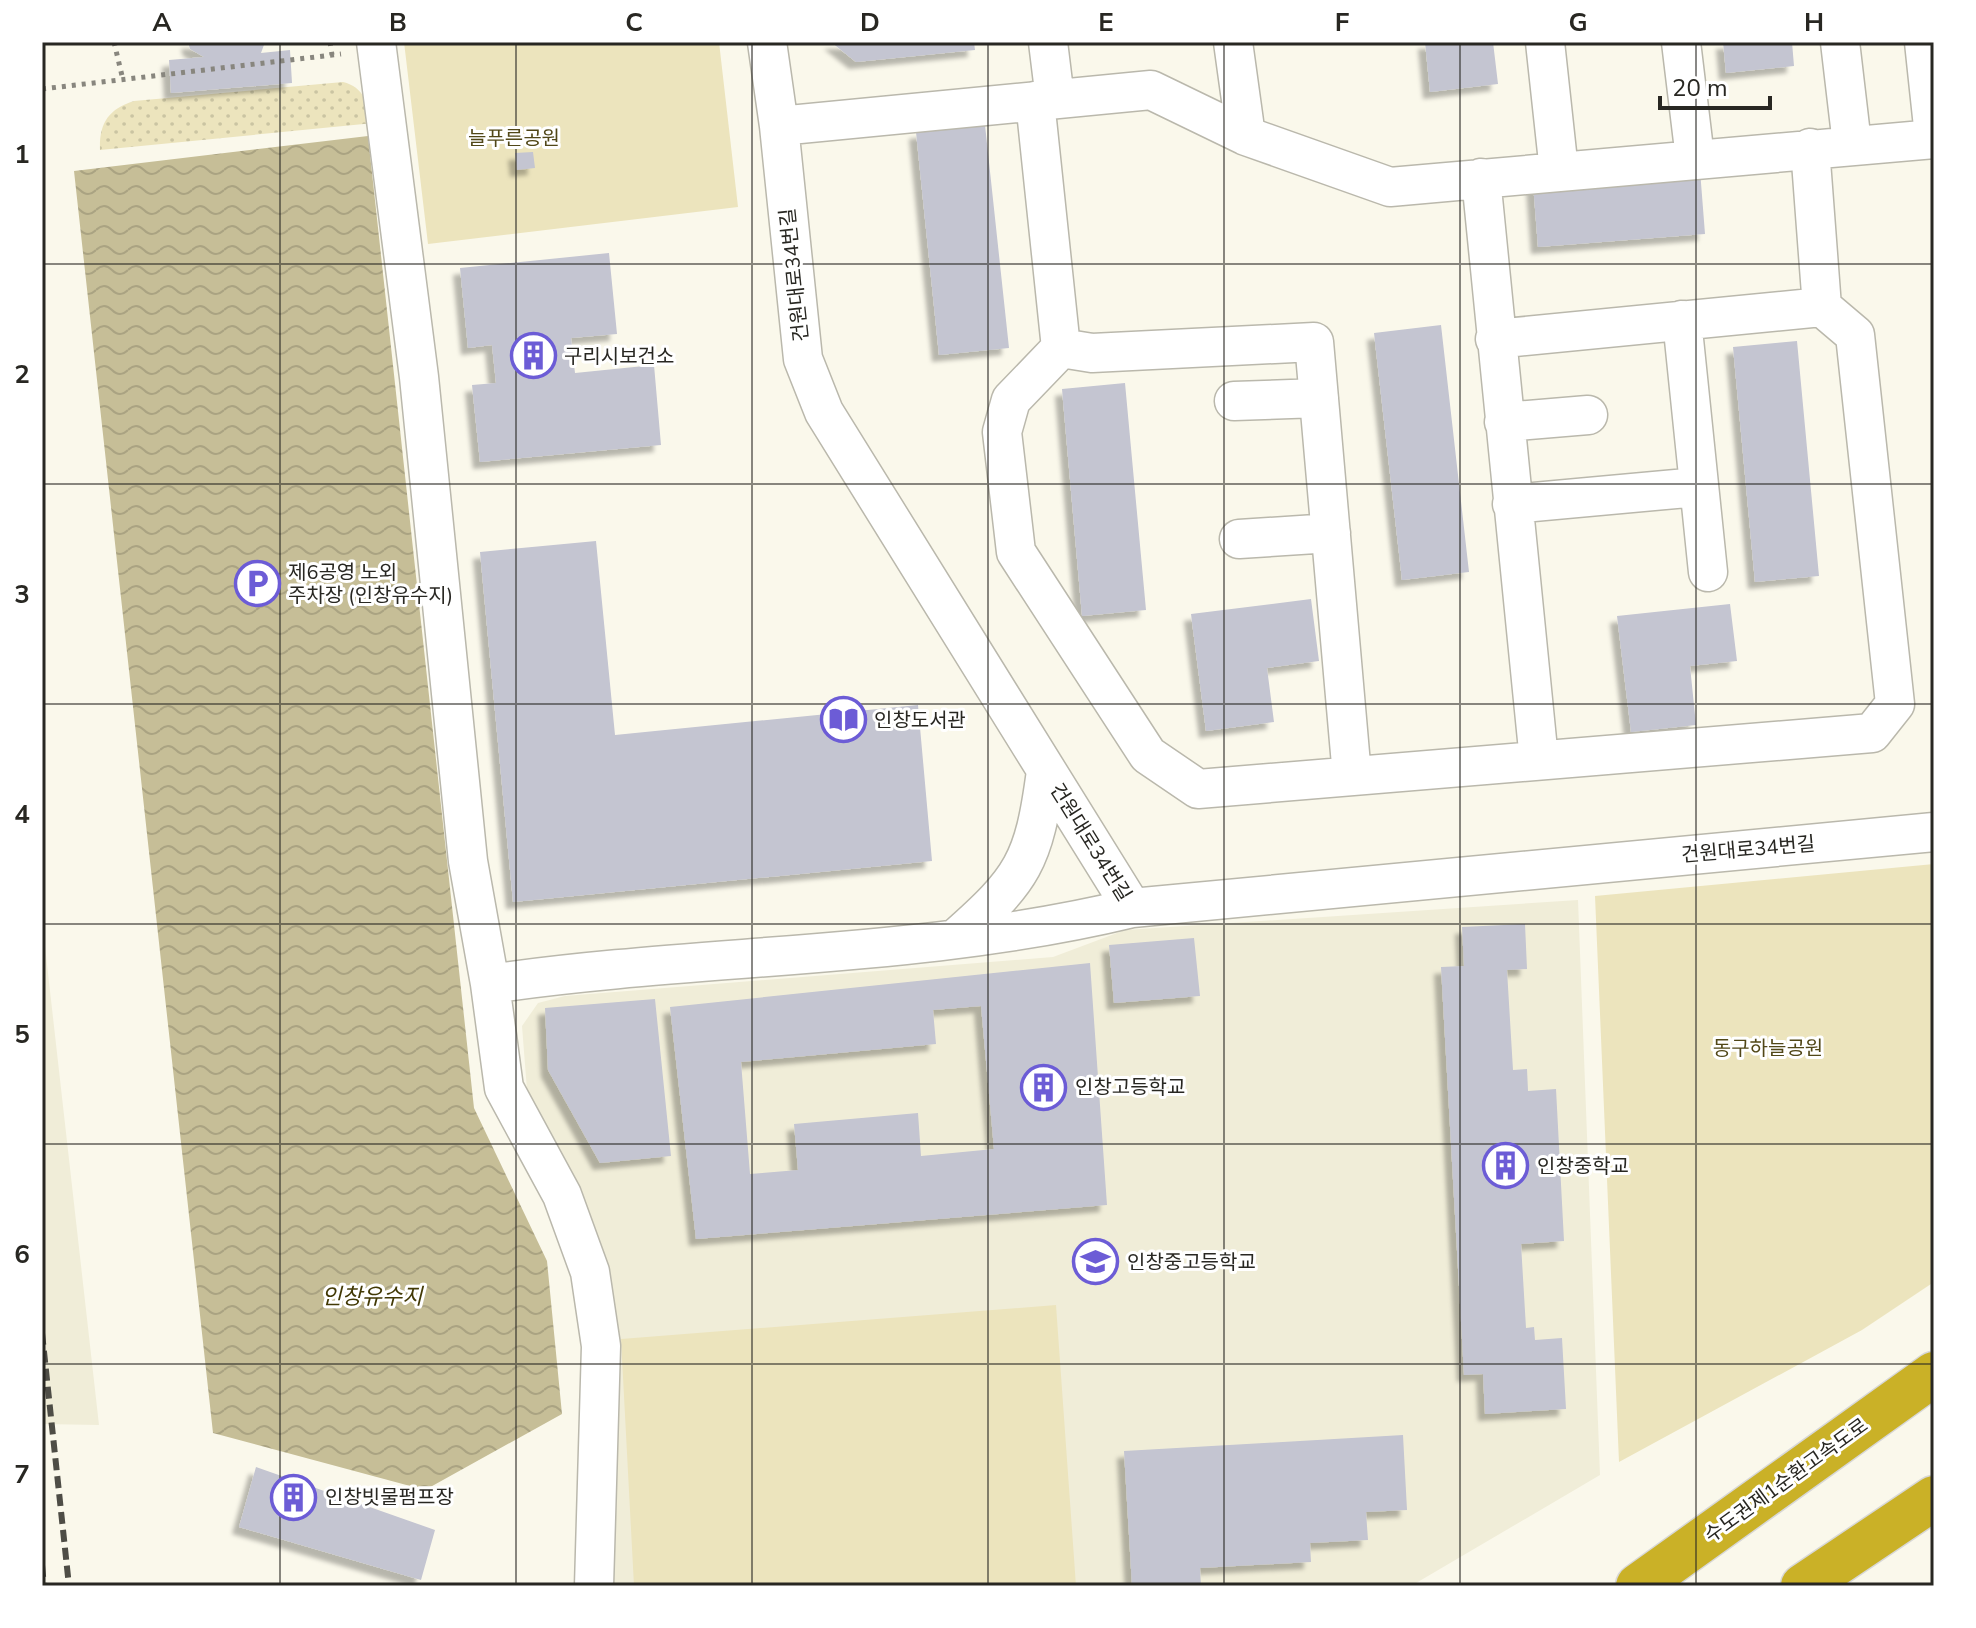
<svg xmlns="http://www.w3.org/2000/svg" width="1976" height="1628" font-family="'Nunito Sans','Noto Sans KR',sans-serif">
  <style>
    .built { fill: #f0edd8 }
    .grass { fill: url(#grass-dots) }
    .park { fill: #ece4bd }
    .water { fill: url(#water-waves) }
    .building { fill: #c4c5d1; fill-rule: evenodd; filter: url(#shadow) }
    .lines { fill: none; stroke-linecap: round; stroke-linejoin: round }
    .minor-casing { stroke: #bab8ac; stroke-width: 41 }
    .highway-casing { stroke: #d8d8d7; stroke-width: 47 }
    .path { stroke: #88867e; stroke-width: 5; stroke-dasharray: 4 6; stroke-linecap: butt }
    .minor { stroke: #fff; stroke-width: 38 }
    .highway { stroke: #cab127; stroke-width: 44 }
    .rail { stroke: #4e4d46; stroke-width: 6; stroke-dasharray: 12 6; stroke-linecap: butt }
    .grid { fill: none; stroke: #282722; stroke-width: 2; stroke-opacity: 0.55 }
    .labels { text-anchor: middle; stroke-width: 6; stroke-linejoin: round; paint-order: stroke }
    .park-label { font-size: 20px; fill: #514717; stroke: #fff }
    .street-label { font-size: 20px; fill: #282722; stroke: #fff }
    .poi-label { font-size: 20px; fill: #282722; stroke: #fff; text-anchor: start }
    .water-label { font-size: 22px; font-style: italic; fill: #423905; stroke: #fff }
    .neatline { fill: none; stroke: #282722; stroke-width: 3 }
    .grid-label { font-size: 26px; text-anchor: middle; font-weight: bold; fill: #282722 }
  </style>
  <defs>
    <pattern id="grass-dots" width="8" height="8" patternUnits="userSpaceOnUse" patternTransform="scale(2)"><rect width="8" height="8" fill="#ece4bd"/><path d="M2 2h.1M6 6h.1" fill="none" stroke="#cac4a2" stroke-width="1.8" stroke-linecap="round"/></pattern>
    <pattern id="water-waves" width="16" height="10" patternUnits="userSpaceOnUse" patternTransform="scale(2)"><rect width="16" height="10" fill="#c6be97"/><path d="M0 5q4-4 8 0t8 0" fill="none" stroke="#aaa382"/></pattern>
    <filter id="shadow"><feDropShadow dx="-7" dy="7" stdDeviation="2" flood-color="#0004"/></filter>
  </defs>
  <rect width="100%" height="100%" fill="#faf8eb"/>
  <!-- built -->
  <path class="built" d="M1578,900L1600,1475L1411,1586H612L611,1310L527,1090L522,1026L538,1003L565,996L1053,957L1125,930Z
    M42,920L99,1425L42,1424Z"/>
  <!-- grass -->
  <path class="grass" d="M343,82C364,87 368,104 374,123L100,150C99,124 108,109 134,101Z"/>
  <!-- park -->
  <path class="park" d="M404,42H719L738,207L428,244Z
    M1934,864V1282L1862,1330L1619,1462L1595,896Z
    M1056,1305L1076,1586H634L621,1339Z"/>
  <!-- water -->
  <path class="water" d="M368,136L474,1108L547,1261L562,1414L425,1490L213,1433L74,171Z"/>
  <!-- building -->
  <path class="building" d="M188,42H265L261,53L290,50L292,83L171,93L169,60L204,57L190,49Z
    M831,42H974L975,50L856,62Z
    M1425,42H1493L1498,84L1430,92Z
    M1723,42H1792L1794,66L1726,73Z
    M985,125L1009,348L939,355L916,132Z
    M533,152L535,168L517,170L515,153Z
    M1700,170L1705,234L1538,247L1533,183Z
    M609,253L617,334L571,338L575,373L654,365L661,445L480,462L472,385L496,383L492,345L468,348L460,268Z
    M1441,325L1469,572L1402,580L1374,333Z
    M1797,341L1819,576L1755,582L1733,347Z
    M1125,383L1146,610L1082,616L1062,389Z
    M596,541L615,735L918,705L932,861L513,902L480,552Z
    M1311,599L1319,661L1267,668L1274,722L1206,731L1191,614Z
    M1730,604L1737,661L1690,666L1696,725L1631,732L1617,616Z
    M1525,924L1527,969L1507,970L1513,1070L1527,1069L1528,1091L1556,1089L1564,1241L1521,1244L1526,1328L1534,1327L1535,1340L1562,1338L1566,1409L1485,1414L1483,1374L1464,1375L1441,967L1464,966L1462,927Z
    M1194,938L1200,996L1114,1003L1109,945Z
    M1090,963L1107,1205L696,1239L670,1007ZM981,1006L994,1149L921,1156L918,1113L794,1124L798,1170L750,1174L741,1062L936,1044L933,1010Z
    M655,999L671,1156L600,1163L548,1070L545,1008Z
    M1403,1435L1407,1510L1366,1512L1368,1540L1310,1543L1311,1562L1200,1568L1201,1586H1132L1124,1451Z
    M256,1467L435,1530L421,1580L239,1527Z"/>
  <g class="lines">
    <defs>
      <path id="minor" d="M376,42L419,377L468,861L490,984
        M767,42L779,126L803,359L824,412L1132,908L1934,832
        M1048,42L1055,99
        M1233,42L1246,136
        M1545,42L1559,171
        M1681,42L1695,158
        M1840,42L1852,144
        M1924,42L1934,136
        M1035,101L1061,348L1011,400L1002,432L1016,552L1148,755L1198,789L1872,733L1895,704L1855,335L1822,307L1810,148
        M779,126L1151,90L1246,136L1390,187L1934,139
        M1481,178L1539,760
        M1682,320L1708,572
        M1495,339L1822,307
        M1061,348L1092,353L1314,342L1352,776
        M1234,401L1319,398
        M1504,422L1588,415
        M1512,504L1698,487
        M1239,539L1331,533
        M955,939C1023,879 1034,862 1046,771
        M594,1586L601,1346L590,1272L562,1195L504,1088L490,984C703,953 922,959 1132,908"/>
      <path id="highway" d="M1638,1586L1934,1374
        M1803,1586L1934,1498"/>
    </defs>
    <!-- minor casing -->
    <use href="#minor" class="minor-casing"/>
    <!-- highway casing -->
    <use href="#highway" class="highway-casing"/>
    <!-- path -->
    <path class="path" d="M114,42L123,80
      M330,42L332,55
      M42,89L341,54"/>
    <!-- minor -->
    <use href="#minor" class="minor"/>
    <!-- highway -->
    <use href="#highway" class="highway"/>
    <!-- rail -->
    <path class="rail" d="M42,1333L69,1586
      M42,1565L44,1586"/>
  </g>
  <!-- grid -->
  <path class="grid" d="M280,42V1586M516,42V1586M752,42V1586M988,42V1586M1224,42V1586M1460,42V1586M1696,42V1586M42,264H1934M42,484H1934M42,704H1934M42,924H1934M42,1144H1934M42,1364H1934"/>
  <!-- icons -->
  <defs>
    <symbol id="building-ring" viewBox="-11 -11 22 22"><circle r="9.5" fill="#fff" stroke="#6c5cd6" stroke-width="1.5"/><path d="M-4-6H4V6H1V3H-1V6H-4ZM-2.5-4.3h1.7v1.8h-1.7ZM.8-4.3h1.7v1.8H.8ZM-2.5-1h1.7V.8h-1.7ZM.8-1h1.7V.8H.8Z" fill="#6c5cd6"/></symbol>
    <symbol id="parking-ring" viewBox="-11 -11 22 22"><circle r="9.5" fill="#fff" stroke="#6c5cd6" stroke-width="1.5"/><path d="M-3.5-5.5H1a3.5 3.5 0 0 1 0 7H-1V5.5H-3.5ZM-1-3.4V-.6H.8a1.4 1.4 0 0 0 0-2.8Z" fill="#6c5cd6"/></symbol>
    <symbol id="library-ring" viewBox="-11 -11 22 22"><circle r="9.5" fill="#fff" stroke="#6c5cd6" stroke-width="1.5"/><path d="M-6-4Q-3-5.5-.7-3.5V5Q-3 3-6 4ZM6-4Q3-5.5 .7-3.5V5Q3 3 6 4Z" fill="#6c5cd6"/></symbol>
    <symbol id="school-ring" viewBox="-11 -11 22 22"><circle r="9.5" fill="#fff" stroke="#6c5cd6" stroke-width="1.5"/><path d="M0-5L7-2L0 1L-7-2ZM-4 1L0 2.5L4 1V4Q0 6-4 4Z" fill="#6c5cd6"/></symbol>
  </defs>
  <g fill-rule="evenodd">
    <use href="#building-ring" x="508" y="330" width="51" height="51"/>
    <use href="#parking-ring" x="232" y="558" width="51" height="51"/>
    <use href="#library-ring" x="818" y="694" width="51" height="51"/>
    <use href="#building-ring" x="1018" y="1062" width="51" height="51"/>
    <use href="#building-ring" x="1480" y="1140" width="51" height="51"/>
    <use href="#school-ring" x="1070" y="1236" width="51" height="51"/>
    <use href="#building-ring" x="268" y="1472" width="51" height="51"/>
  </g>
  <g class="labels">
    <!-- park labels -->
    <g class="park-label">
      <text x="514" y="145">늘푸른공원</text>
      <text x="1768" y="1055">동구하늘공원</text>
    </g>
    <!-- street labels -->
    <g class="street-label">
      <text transform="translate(794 275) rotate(-96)" y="7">건원대로34번길</text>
      <text transform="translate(1091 842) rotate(58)" y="7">건원대로34번길</text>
      <text transform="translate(1748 849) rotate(-5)" y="7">건원대로34번길</text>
      <text transform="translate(1786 1480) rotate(-36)" y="7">수도권제1순환고속도로</text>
    </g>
    <!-- poi labels -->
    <g class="poi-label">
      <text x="564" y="363">구리시보건소</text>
      <text x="288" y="579">제6공영 노외<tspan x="288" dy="23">주차장 (인창유수지)</tspan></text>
      <text x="874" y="727">인창도서관</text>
      <text x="1075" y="1094">인창고등학교</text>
      <text x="1537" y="1173">인창중학교</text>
      <text x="1127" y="1269">인창중고등학교</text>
      <text x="325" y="1504">인창빗물펌프장</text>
    </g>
    <!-- water labels -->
    <g class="water-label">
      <text x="372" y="1304">인창유수지</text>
    </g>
  </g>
  <!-- border -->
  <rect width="1976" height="1628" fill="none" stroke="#ffffff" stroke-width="88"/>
  <!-- scale -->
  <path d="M1660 96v12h110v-12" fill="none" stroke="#282722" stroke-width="4"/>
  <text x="1672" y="96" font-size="24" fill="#282722" stroke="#ffffff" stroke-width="6" paint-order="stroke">20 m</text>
  <rect x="44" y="44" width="1888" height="1540" class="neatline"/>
  <g class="grid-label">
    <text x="162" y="31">A</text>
    <text x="398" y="31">B</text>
    <text x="634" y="31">C</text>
    <text x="870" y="31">D</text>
    <text x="1106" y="31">E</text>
    <text x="1342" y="31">F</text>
    <text x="1578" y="31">G</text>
    <text x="1814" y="31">H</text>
    <text x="22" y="163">1</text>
    <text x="22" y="383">2</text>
    <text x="22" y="603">3</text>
    <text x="22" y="823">4</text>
    <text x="22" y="1043">5</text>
    <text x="22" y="1263">6</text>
    <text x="22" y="1483">7</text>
  </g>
</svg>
